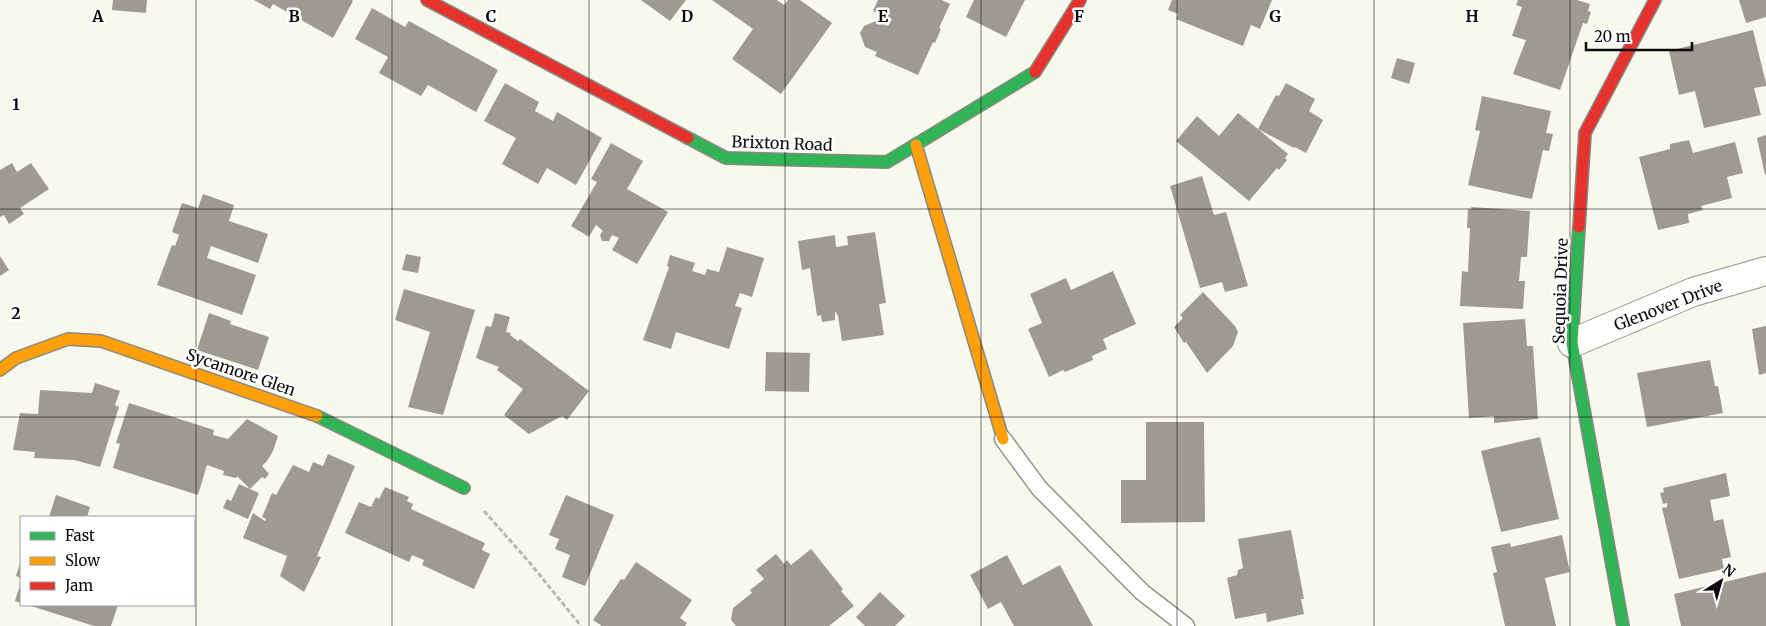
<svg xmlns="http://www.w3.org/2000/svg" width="1766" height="626" font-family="Merriweather,serif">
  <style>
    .building { fill: #9c9a93 }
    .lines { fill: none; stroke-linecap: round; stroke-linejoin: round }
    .lane-casing { stroke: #92918c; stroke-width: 19 }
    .street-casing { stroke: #92918c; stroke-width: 30 }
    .fast-casing { stroke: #888883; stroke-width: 14 }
    .slow-casing { stroke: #888883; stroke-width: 14 }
    .jam-casing { stroke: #888883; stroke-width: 14 }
    .path { stroke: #b7b7b5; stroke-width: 3; stroke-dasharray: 5 2.5; stroke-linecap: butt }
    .lane { stroke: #fefefc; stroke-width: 16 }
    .street { stroke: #fefefc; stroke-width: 28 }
    .fast { stroke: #30b455; stroke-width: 11 }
    .slow { stroke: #ff9f0a; stroke-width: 11 }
    .jam { stroke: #e5322d; stroke-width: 11 }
    .grid { fill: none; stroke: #0a0a0a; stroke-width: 1; stroke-opacity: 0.55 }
    .labels { text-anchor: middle; stroke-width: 5; stroke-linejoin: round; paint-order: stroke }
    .street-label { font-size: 16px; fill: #0a0a0a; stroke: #fff }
    .grid-label { font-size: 16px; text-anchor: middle; font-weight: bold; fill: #0a0a0a; stroke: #fff; stroke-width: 5; stroke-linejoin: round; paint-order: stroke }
  </style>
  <rect width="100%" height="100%" fill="#f9f8ed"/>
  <!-- building -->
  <path class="building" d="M113,0H147L146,13L112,10Z
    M254,0H351L353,1L333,38L273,4L270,9Z
    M641,0H686L670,21Z
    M712,0H777L784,5L788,0H800L832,23L781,94L732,59L753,29Z
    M878,0H942L950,4L939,28L941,29L935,43L933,42L918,75L875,56L877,52L865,47L860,33L864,26L876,21L888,26L892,19L873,11Z
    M974,0H1025L1006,37L966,17Z
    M1172,0H1272L1260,29L1251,25L1243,46L1176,19L1178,14L1168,10Z
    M1518,0H1577L1590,4L1588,11L1591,12L1587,24L1583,23L1560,90L1513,74L1526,40L1512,36L1522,7L1516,5Z
    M1739,0H1766V17L1746,23Z
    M372,8L405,27L409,21L498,70L476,112L428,85L421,96L379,73L388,57L355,39Z
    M1753,30L1766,83V86L1754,88L1761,115L1704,128L1695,91L1679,95L1669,51Z
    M1397,58L1415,63L1409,84L1391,78Z
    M505,83L539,102L535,111L553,121L557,112L602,138L576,185L547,168L538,184L502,164L516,138L484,121Z
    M1286,83L1315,99L1309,111L1323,120L1306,153L1295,147L1294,148L1258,129L1288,154L1285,158L1287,160L1279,170L1277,168L1249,201L1176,141L1197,116L1219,136L1238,113L1258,129L1276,95L1279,96Z
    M1482,96L1551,111L1546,133L1553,134L1549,151L1543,150L1532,199L1468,185L1480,131L1475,130Z
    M1766,135V174L1765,175L1757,138Z
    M1689,140L1693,153L1735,142L1743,173L1727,177L1732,198L1701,206L1703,210L1688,214L1689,223L1658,230L1639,157L1670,149V144Z
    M611,143L643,161L627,189L668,212L637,264L612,250L619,238L612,235L609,241H602L600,235L603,231L596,225L589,237L571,226L597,182L591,179Z
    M12,163L17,172L31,163L49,189L20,208L24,214L9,224L4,215L0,217V170Z
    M1202,176L1214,215L1226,212L1248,286L1225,292L1222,282L1200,288L1170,186Z
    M203,194L234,205L229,221L268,234L258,263L211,246L207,258L256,275L242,315L157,285L172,245L175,246L179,235L172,232L182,203L198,208Z
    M1471,207L1530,211L1527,257H1521L1519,281H1525L1523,309L1460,306L1462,271L1468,272L1470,228H1467L1468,209H1472Z
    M875,232L886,303L879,304L884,335L842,341L838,316L835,311V320L822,322L821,315L817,316L810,268L802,270L798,241L835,235L836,247L848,245L847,236Z
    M727,247L764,258L752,297L740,293L735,306L742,308L729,349L676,332L671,349L643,340L669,267L667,266L670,255L695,263L692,271L705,275L707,269L719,272Z
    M406,254L421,257L418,273L402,270Z
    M0,256L9,270L0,276Z
    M1113,271L1136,324L1103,339L1107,349L1092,356L1093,360L1065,372L1063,370L1049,377L1028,329L1042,323L1030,294L1066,278L1071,290Z
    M404,289L475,310L443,415L408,407L430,332L395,320Z
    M1203,292L1235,326L1238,332L1233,346L1207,373L1186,342L1184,343L1174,327L1183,318L1180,315Z
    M209,313L231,321L230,324L269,337L258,370L197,350Z
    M495,313L510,317L506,332L511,333L510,335L518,341L520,339L589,391L567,420L562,416L529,434L504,415L523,389L497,370L499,367L476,358L486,326L491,327Z
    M1525,319L1527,346H1533L1538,419L1494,423V416L1469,418L1463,323Z
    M1766,326V373L1759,375L1752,329Z
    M766,352L810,353L809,392L765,391Z
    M1710,360L1715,386H1718L1723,413L1647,427L1637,373Z
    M95,383L120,391L115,405L119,407L100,467L74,460L34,458L35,452L13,450L20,413L38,414L40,390L92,393Z
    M129,403L214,430L213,435L228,439L247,419L278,436L273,451L267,461L262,466L269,474L265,479L262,477L250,489L237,476L236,478L223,475L224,471L207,465L198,495L113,468L120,444L116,443Z
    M1146,422H1204L1205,522L1121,523V480H1146Z
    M1540,437L1559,519L1501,532L1481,451Z
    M328,454L355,466L317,556L321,557L304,592L280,576L287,556L243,538L253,513L265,521L266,519L262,517L272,493L276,495L293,465L309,472L313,462L323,466Z
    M1726,473L1730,496L1710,500L1714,521L1723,519L1731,557L1722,559L1724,569L1679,579L1662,508L1667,507V503L1663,504L1660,493L1664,492L1663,488Z
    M239,484L259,493L248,519L223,508L227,499L231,501Z
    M385,487L409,497L407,501L413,504L411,509L485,543L482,550L490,554L474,589L422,565L424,560L412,555L409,562L345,533L359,502L371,507L376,497L379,499Z
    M56,495L90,507L87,517H49Z
    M566,495L614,515L585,586L562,577L570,555L555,549L559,539L549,535Z
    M1291,530L1304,599H1301L1304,614L1267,622L1266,613L1235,619L1227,578L1237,575L1238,570L1243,568L1238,539Z
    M1562,535L1570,572L1545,578L1556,626H1505L1493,573L1497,572L1491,547L1510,543L1511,547Z
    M811,549L843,589L841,591L854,606L829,626H736L731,620L733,608L752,593L750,590L764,579L756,570L776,554L784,564L787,560L791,565Z
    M1007,555L1023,585L1060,565L1093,626H1014L1001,602L988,609L970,575Z
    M21,560V578L16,576Z
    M636,562L692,600L680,618L687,623L685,626H602L593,620L621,579L624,580Z
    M1766,572V626H1681L1674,594Z
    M21,582V603L15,601Z
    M880,592L905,616L895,626H865L856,617Z
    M28,605H118L111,626H94Z"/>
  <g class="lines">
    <defs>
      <path id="lane" d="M1003,439L1039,488L1142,592L1186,626"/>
      <path id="street" d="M1572,343L1693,292L1766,271"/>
      <path id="fast" d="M688,138L726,158L887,162L1035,72
        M1579,227L1572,343L1623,626
        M317,416L464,488"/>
      <path id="slow" d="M916,145L1003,439
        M0,370L16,358L68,339L101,341L317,416"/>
      <path id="jam" d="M427,0L688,138
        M1035,72L1080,0
        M1579,227L1585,133L1655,0"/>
    </defs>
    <!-- lane casing -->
    <use href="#lane" class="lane-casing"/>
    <!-- street casing -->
    <use href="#street" class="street-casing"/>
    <!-- fast casing -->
    <use href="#fast" class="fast-casing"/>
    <!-- slow casing -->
    <use href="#slow" class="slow-casing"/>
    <!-- jam casing -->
    <use href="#jam" class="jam-casing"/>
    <!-- path -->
    <path class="path" d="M484,511L530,563L581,626"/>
    <!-- lane -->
    <use href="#lane" class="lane"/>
    <!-- street -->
    <use href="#street" class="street"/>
    <!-- fast -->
    <use href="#fast" class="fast"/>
    <!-- slow -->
    <use href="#slow" class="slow"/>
    <!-- jam -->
    <use href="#jam" class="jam"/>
  </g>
  <!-- grid -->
  <path class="grid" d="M196,0V626M392,0V626M589,0V626M785,0V626M981,0V626M1177,0V626M1374,0V626M1570,0V626M0,209H1766M0,417H1766"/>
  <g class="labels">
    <!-- street labels -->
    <g class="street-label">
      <text transform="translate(782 143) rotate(2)" y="6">Brixton Road</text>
      <text transform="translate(1560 291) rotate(-88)" y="6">Sequoia Drive</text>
      <text transform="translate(1668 305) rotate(-21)" y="6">Glenover Drive</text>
      <text transform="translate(241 372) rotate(19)" y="6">Sycamore Glen</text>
    </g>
  </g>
  <g class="grid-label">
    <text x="98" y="22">A</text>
    <text x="294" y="22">B</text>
    <text x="491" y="22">C</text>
    <text x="687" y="22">D</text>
    <text x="883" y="22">E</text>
    <text x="1079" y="22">F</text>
    <text x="1275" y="22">G</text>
    <text x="1472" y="22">H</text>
    <text x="16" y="110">1</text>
    <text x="16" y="319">2</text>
  </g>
  <!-- legend -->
  <rect x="20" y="516" width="175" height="90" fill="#ffffff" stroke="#9d9d9d"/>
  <rect x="30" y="532" width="25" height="8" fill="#30b455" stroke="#9d9d9d"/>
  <text x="65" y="541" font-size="15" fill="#0a0a0a">Fast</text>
  <rect x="30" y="557" width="25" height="8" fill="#ff9f0a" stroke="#9d9d9d"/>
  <text x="65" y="566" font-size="15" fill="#0a0a0a">Slow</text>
  <rect x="30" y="582" width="25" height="8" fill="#e5322d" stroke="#9d9d9d"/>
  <text x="65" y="591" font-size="15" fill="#0a0a0a">Jam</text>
  <!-- north arrow -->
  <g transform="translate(1721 581) rotate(37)" stroke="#ffffff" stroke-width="4" paint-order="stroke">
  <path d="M0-4L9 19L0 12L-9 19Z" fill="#0a0a0a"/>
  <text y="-8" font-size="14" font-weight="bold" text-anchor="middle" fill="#0a0a0a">N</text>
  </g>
  <!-- scale -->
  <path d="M1586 42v8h106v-8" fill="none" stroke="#0a0a0a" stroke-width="2.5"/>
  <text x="1594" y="42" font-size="15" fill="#0a0a0a" stroke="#ffffff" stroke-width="4" paint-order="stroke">20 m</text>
</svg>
